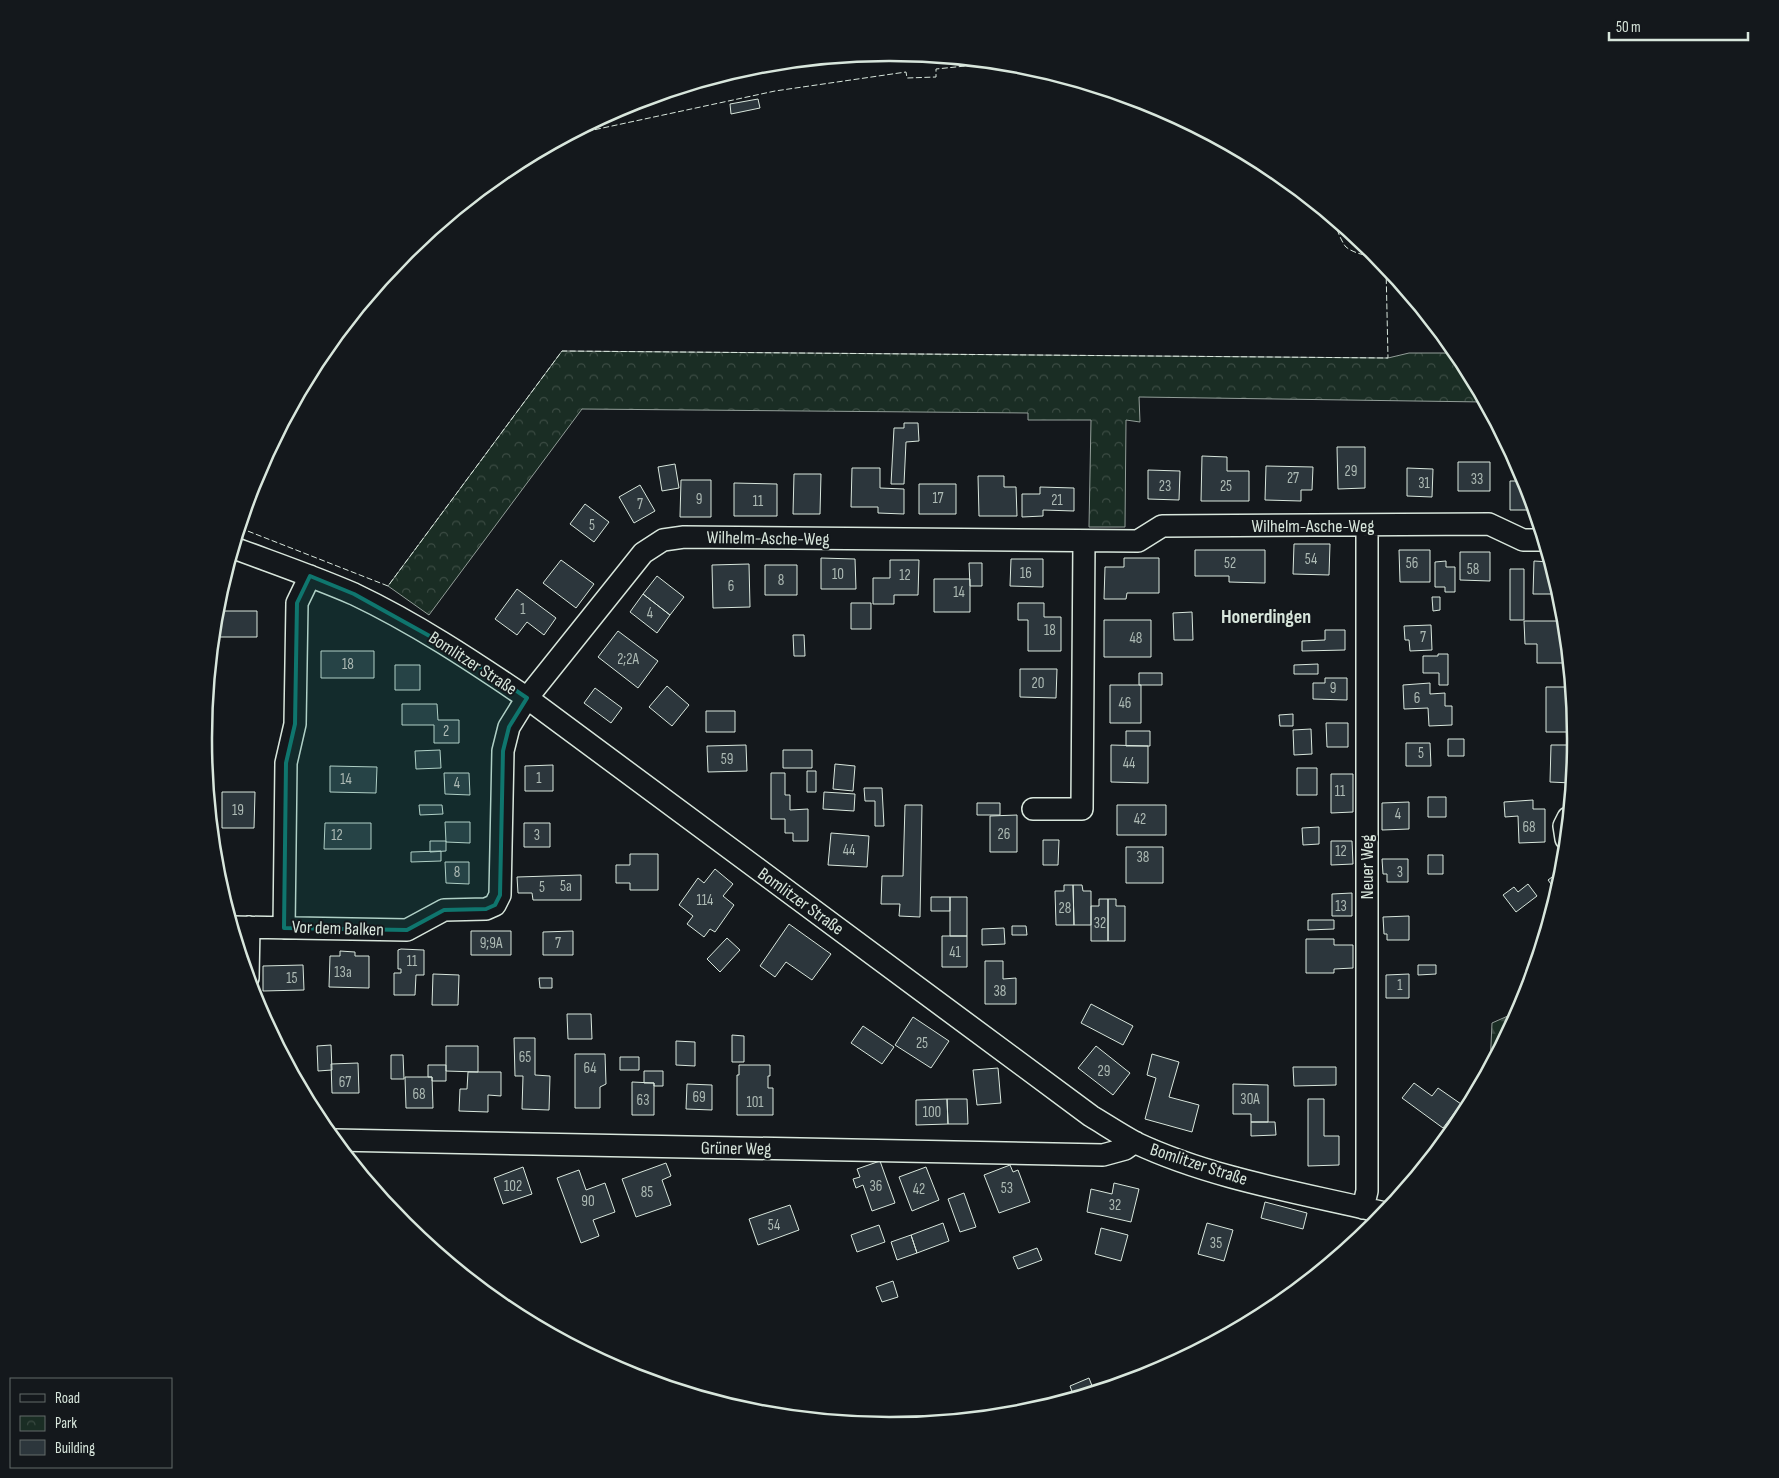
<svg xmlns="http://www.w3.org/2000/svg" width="1779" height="1478" font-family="'Sofia Sans Condensed',sans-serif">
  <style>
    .forest { fill: url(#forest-firs); stroke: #939e99 }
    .park { fill: url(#park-crowns); stroke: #939e99 }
    .building { fill: #2c363c; stroke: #d8e6dc }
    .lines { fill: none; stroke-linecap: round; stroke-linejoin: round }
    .minor-casing { stroke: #d8e6dc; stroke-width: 24 }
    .minor { stroke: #14181c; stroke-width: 21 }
    .fence { stroke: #d8e6dc; stroke-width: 1; stroke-dasharray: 6 2.5; stroke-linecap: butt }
    .marked { fill: #0f766e; fill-opacity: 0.2; stroke: #0f766e; stroke-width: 4; stroke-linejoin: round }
    .labels { text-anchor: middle; stroke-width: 4; stroke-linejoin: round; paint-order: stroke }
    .number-label { font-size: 15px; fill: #adbab4 }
    .street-label { font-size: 18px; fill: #d8e6dc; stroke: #14181c }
    .quarter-label { font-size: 20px; font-weight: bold; fill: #d8e6dc; stroke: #14181c }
    .rim { fill: none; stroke: #d8e6dc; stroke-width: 2.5 }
  </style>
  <defs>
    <pattern id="forest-firs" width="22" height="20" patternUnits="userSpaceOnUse" patternTransform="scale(1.25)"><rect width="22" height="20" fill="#1a2d24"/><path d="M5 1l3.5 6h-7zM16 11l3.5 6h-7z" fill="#3b4b43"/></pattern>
    <pattern id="park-crowns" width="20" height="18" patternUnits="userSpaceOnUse" patternTransform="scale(1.25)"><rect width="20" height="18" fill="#1a2d24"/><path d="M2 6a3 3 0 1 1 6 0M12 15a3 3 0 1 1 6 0" fill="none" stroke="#3b4b43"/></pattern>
  </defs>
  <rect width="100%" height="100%" fill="#14181c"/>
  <!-- forest -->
  <path class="forest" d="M1519,1011L1490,1066L1492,1023Z"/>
  <!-- park -->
  <path class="park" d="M562,351L1388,358L1409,353H1456L1484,402L1139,397L1140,422L1126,420L1125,527H1089L1091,420H1028V413L582,409L429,615L388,586Z"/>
  <!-- building -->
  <path class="building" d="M758,99L760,108L731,114L730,104Z
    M904,423H918L919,441L906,442L904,484H891L894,428H904Z
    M1337,447H1365V488L1338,489Z
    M1202,456L1227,457V471H1249V501H1201Z
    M1458,462H1490V491H1458Z
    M675,464L679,488L662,491L658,467Z
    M1266,466L1313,467L1312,490H1301V501L1265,500Z
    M852,468H880V488L904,489V514L878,513V507H851Z
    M1407,468L1433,469L1432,497L1407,496Z
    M1148,470L1180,471L1179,500L1148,499Z
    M794,474H821L820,514H793Z
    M978,476H1004V487H1016L1017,516H979Z
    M681,480H711V517H680Z
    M1510,481H1525L1534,510H1510Z
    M734,483L777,484V516H734Z
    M919,484H956V514H919Z
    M640,485L655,511L634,523L619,497Z
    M1040,487L1074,488V511L1043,510V516L1022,517V494H1040Z
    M585,504L609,522L594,542L570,524Z
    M1294,544H1330L1329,575L1293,574Z
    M1195,550H1265V583L1229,582V576H1195Z
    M1399,550H1430V582H1400Z
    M1460,552H1490V581L1460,580Z
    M821,558L855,559L856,589H821Z
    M1124,558H1159V593H1127L1126,599H1104L1105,567H1124Z
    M1011,559H1043V587L1010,586Z
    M561,560L594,584L576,608L543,583Z
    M890,560H919L918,595H894V604H873V578H890Z
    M1446,561V567H1455V592H1445V587H1435V562Z
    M1534,561L1550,562L1559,594H1533Z
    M969,563H982V586H970Z
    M749,564L750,607L713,608L712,565Z
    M765,565H797V595H765Z
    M1510,569H1524V620H1510Z
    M657,576L684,597L670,615L643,594Z
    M934,579H970V612H934Z
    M517,589L556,618L544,635L527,622L517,635L495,619Z
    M643,594L670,615L657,633L630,612Z
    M1432,597H1440V610L1433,611Z
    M851,603H871V629H851Z
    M1018,603H1044V617H1061V651H1028V620H1018Z
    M216,611H257V637H213Z
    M1192,612L1193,640H1174L1173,613Z
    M1104,620H1151V657H1104Z
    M1524,621H1564L1569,663H1537V644H1525Z
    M1431,625L1432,650L1410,651L1409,640H1405L1404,626Z
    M1325,630H1345V650L1302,651V641L1325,640Z
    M618,631L658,661L638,688L598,657Z
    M793,635H804L805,656H794Z
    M321,651H374V678H321Z
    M1438,654H1448V685H1439V673H1423V656H1438Z
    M1318,664V674H1294V665Z
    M395,665H420V690H395Z
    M1020,669H1057L1056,698L1020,697Z
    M1139,673H1162V685H1139Z
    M1325,678H1347V700L1313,699V683H1325Z
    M1430,683V694L1445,693V706H1452V725L1429,726L1428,708L1404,709L1403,685Z
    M1110,685H1141V723H1110Z
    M667,686L689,705L672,726L649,707Z
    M1546,687H1571L1574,722H1570V732H1546Z
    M595,688L622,708L611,723L584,703Z
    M402,704H437L438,720H459V743H434V725H402Z
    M706,711H735V732H706Z
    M1293,714V726H1280L1279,715Z
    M1326,723H1348V747H1327Z
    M1311,729L1312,754L1294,755L1293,730Z
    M1126,731H1150V746H1126Z
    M1448,739H1464V756H1448Z
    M1406,743H1430L1431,766H1406Z
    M746,745L747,771L708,772L707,746Z
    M1111,745L1148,746V783L1111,782Z
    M1551,745H1575L1572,783L1550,782Z
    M440,750L441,768L416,769L415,751Z
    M783,750H812V768H783Z
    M835,764L855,766L853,791L833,789Z
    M553,765V791H525V766Z
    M330,766L377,767L376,793L330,792Z
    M1297,768H1317V795H1297Z
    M807,771H816V792H807Z
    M444,773H469L470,795L445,794Z
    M771,773H785V795H790V810L808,809V841H793V833H785V819H771Z
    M1331,774H1353V812L1331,813Z
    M864,788H882L884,826H875V801H865Z
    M222,792H255L254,828H222Z
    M824,792L855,794L854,811L823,809Z
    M1428,797H1446V817H1428Z
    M1533,800V809H1545V842L1519,843L1518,816L1505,817L1504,802Z
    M1409,802V829L1382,830V803Z
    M977,803H1000V815H977Z
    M419,805H442L443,814L420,815Z
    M905,805H922L920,917L899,916L900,904H881L882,876H903Z
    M1117,805H1166V835H1117Z
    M1017,815V852H990V816Z
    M445,822H470V843L446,842Z
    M325,823H371V849H324Z
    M524,823H550V847H524Z
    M1319,827V844L1303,845L1302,828Z
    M831,833L869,836L867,867L828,865Z
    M1043,840H1059L1058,865H1043Z
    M430,841H446V851L430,852Z
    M1331,841H1352L1353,864L1331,865Z
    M1126,847H1163V883H1126Z
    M441,851V861L411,862V852Z
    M630,854H658V890H630V883H616V865H630Z
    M1428,855H1443V874H1428Z
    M1382,859H1408V882H1387V874H1383Z
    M445,862H469V884L446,883Z
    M715,869L733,884L723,896L734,905L715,932L710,929L704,937L687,924L693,916L679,905L698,878L704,883Z
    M1563,869V873L1557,892L1548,880Z
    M581,875V900H533L532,893H518L517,877Z
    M1528,884L1537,896L1516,912L1503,895L1514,887L1518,892Z
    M1064,885H1073L1074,925H1056L1055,891H1064Z
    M1073,885H1082L1083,891H1091V925H1074Z
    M1352,893V916H1332V894Z
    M931,897H950V911H931Z
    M950,897H967V936H950Z
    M1099,899H1108V941H1091V906H1099Z
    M1108,899H1116V906H1125V941H1108Z
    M1409,916V940H1387V934H1384L1383,917Z
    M1308,920H1334V929L1308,930Z
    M789,924L831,954L812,980L786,962L775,977L760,966Z
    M1012,926H1026L1027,935H1012Z
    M1004,928L1005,944L982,945V929Z
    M471,931H511V955H471Z
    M573,931V955H543V932Z
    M942,936H967V967H942Z
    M727,938L740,950L720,972L707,959Z
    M1306,939H1334V945H1353V968L1334,969V973H1306Z
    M401,949L424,950V975H416L415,995H394V973H401V969H398V950Z
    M340,951L355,952V956H369V988L329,987L330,956H340Z
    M985,961H1003V979L1016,978V1004H985Z
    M303,965L304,990L263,991V966Z
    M1418,965H1436V974L1418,975Z
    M433,974L459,975L458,1005H432Z
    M1409,974V998H1386V975Z
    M539,978H552V988H540Z
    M1091,1004L1133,1026L1123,1045L1081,1023Z
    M567,1014H591L592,1039H568Z
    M913,1017L949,1041L931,1068L895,1045Z
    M863,1026L894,1047L882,1064L851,1043Z
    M732,1035L744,1036V1062H732Z
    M514,1038H535V1075L550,1076L549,1110L522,1109L523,1076H515Z
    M676,1041L695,1042V1066L676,1065Z
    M331,1045L332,1070L318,1071L317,1046Z
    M446,1046H478V1072L446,1071Z
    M1096,1046L1130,1073L1113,1095L1078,1068Z
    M575,1054H605L606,1084L600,1087V1108H575Z
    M1152,1054L1179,1062L1169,1097L1199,1105L1192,1132L1145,1119L1156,1078L1147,1075Z
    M391,1055H403L404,1079H391Z
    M620,1057H639V1070H620Z
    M358,1063L359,1093H332L331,1064Z
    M428,1065H446V1081H432V1077H428Z
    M739,1065H770V1076H768V1088H773V1115H737V1075H739Z
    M1293,1067H1336V1085L1294,1086Z
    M998,1068L1001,1103L977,1105L973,1070Z
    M644,1071H663V1086H654V1083H644Z
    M468,1072H501V1096L488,1095V1112L459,1111L460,1089H467Z
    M405,1077H432L433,1108H406Z
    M632,1082L654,1083V1115H632Z
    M1414,1083L1432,1096L1438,1088L1461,1104L1443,1128L1402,1098Z
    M687,1084L712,1085V1110L686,1109Z
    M1233,1084L1268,1085V1122H1251V1114H1233Z
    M947,1099L948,1124L916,1125V1100Z
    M947,1099H967L968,1124H948Z
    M1308,1099H1324V1136H1339V1165L1308,1166Z
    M1251,1122H1275L1276,1135L1251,1136Z
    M880,1161L895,1203L872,1211L863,1185L856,1188L853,1179L860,1177L857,1169Z
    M666,1163L671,1176L662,1180L671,1205L636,1217L622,1179Z
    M1010,1165L1013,1172L1018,1170L1030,1202L999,1213L984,1175Z
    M523,1167L532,1194L503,1204L494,1178Z
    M926,1167L939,1200L912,1211L899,1177Z
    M579,1170L586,1190L605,1183L615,1212L593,1220L599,1236L581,1243L557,1178Z
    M1114,1183L1139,1189L1131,1222L1087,1212L1091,1189L1112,1194Z
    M964,1193L976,1227L960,1232L948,1199Z
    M1265,1202L1307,1213L1303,1229L1261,1218Z
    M790,1205L799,1230L758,1245L749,1219Z
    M943,1223L949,1241L917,1253L911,1235Z
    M1207,1223L1233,1230L1224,1261L1198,1254Z
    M879,1225L885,1242L857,1252L851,1235Z
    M1101,1228L1128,1235L1121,1261L1095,1254Z
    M911,1235L917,1253L897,1260L891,1242Z
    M1037,1248L1042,1260L1018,1269L1013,1257Z
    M893,1281L898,1297L882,1302L876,1287Z
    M1089,1378L1094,1391L1074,1397L1070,1386Z"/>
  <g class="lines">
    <defs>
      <path id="minor" d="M234,548C274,563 315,577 354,594C415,623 471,660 527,698L1091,1116C1106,1125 1121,1135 1136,1143C1213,1179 1302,1193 1385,1213
        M1033,809H1082L1084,541
        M1566,839L1564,826L1568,818
        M233,927L407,930L444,910L486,909L495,905L500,895L503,751L509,727L527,698L643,553L663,540L684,537L1138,541L1162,526L1489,524L1523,540H1543
        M284,928L286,763L295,724L297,603L310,576
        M248,978L249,927
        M335,1140L1103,1155L1125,1149L1135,1142
        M1363,1208L1367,1191V526"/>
    </defs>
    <!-- minor casing -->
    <use href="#minor" class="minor-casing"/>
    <!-- minor -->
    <use href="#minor" class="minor"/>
    <!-- fence -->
    <path class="fence" d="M570,135L775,91L906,72L907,78L936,77V69L995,63
      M1335,221C1335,226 1342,243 1346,247C1353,253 1369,257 1378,257
      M240,528L388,586L562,351L1388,358L1386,267"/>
  </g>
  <!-- marked area -->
  <path class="marked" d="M310,576L354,594L462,654L527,698L509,727L503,751L500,895L495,905L486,909L444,910L407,930L284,928L286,763L295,724L297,603Z"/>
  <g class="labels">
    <!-- number labels -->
    <g class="number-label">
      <text x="1351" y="476">29</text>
      <text x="1293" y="483">27</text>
      <text x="1477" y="484">33</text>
      <text x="1424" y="488">31</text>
      <text x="1165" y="491">23</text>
      <text x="1226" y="491">25</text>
      <text x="938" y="503">17</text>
      <text x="699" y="504">9</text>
      <text x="1057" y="505">21</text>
      <text x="758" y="506">11</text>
      <text x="640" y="509">7</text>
      <text x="592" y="530">5</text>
      <text x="1311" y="564">54</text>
      <text x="1230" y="568">52</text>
      <text x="1412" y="568">56</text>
      <text x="1473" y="574">58</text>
      <text x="1026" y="578">16</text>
      <text x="838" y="579">10</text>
      <text x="905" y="580">12</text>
      <text x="781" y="585">8</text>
      <text x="731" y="591">6</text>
      <text x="959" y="597">14</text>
      <text x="523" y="614">1</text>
      <text x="650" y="618">4</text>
      <text x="1050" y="635">18</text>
      <text x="1423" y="642">7</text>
      <text x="1136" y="643">48</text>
      <text x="628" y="664">2;2A</text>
      <text x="348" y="669">18</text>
      <text x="1038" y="688">20</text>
      <text x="1333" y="693">9</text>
      <text x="1417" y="703">6</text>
      <text x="1125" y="708">46</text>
      <text x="446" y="736">2</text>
      <text x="1421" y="758">5</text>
      <text x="727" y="764">59</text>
      <text x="1129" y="768">44</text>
      <text x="539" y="783">1</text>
      <text x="346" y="784">14</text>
      <text x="457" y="788">4</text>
      <text x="1340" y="796">11</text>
      <text x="238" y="815">19</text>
      <text x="1398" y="819">4</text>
      <text x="1140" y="824">42</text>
      <text x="1529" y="832">68</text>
      <text x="1004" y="839">26</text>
      <text x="337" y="840">12</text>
      <text x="537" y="840">3</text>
      <text x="849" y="855">44</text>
      <text x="1341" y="856">12</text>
      <text x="1143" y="862">38</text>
      <text x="457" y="877">8</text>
      <text x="1400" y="877">3</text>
      <text x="566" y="891">5a</text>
      <text x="542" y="892">5</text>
      <text x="705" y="905">114</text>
      <text x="1341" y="911">13</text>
      <text x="1065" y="913">28</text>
      <text x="1100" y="928">32</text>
      <text x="491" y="948">9;9A</text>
      <text x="558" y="948">7</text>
      <text x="955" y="957">41</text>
      <text x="412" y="966">11</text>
      <text x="343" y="977">13a</text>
      <text x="292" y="983">15</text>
      <text x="1400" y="990">1</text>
      <text x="1000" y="996">38</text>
      <text x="922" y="1048">25</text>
      <text x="525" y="1062">65</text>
      <text x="590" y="1073">64</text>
      <text x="1104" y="1076">29</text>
      <text x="345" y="1087">67</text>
      <text x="419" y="1099">68</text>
      <text x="699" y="1102">69</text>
      <text x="1250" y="1104">30A</text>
      <text x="643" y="1105">63</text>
      <text x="755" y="1107">101</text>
      <text x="932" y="1117">100</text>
      <text x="513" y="1191">102</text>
      <text x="876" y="1191">36</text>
      <text x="1007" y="1193">53</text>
      <text x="919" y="1194">42</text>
      <text x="647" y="1197">85</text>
      <text x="588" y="1206">90</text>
      <text x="1115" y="1210">32</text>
      <text x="774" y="1230">54</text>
      <text x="1216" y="1248">35</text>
    </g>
    <!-- street labels -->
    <g class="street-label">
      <text x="1313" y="532">Wilhelm-Asche-Weg</text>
      <text transform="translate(768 538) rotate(1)" y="6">Wilhelm-Asche-Weg</text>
      <text transform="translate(473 663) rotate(33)" y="6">Bomlitzer Straße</text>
      <text transform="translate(1367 867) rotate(-90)" y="6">Neuer Weg</text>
      <text transform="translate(801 901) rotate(36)" y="6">Bomlitzer Straße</text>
      <text transform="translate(338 928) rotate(2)" y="6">Vor dem Balken</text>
      <text transform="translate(736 1148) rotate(1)" y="6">Grüner Weg</text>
      <text transform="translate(1199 1164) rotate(18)" y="6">Bomlitzer Straße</text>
    </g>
    <!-- quarter labels -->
    <g class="quarter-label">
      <text x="1266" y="623">Honerdingen</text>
    </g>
  </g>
  <!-- crop -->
  <path d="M0 0H1779V1478H0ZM889 61H890A677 677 0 0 1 1567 738V740A677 677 0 0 1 890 1417H889A677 677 0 0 1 212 740V738A677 677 0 0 1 889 61Z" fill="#14181c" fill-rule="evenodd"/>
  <path class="rim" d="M889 61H890A677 677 0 0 1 1567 738V740A677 677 0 0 1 890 1417H889A677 677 0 0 1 212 740V738A677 677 0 0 1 889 61Z"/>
  <!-- legend -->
  <rect x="10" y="1378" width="162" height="90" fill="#14181c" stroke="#626a69"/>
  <rect x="20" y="1394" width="25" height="8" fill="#14181c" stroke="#626a69"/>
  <text x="55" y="1403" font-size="15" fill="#d8e6dc">Road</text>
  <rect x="20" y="1416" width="25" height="15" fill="url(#park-crowns)" stroke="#626a69"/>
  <text x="55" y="1428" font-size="15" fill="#d8e6dc">Park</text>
  <rect x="20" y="1440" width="25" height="15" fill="#2c363c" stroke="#626a69"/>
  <text x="55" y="1453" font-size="15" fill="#d8e6dc">Building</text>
  <!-- scale -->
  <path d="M1609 32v8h139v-8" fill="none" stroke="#d8e6dc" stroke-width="2.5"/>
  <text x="1616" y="32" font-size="15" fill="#d8e6dc" stroke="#14181c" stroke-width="4" paint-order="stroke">50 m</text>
</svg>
